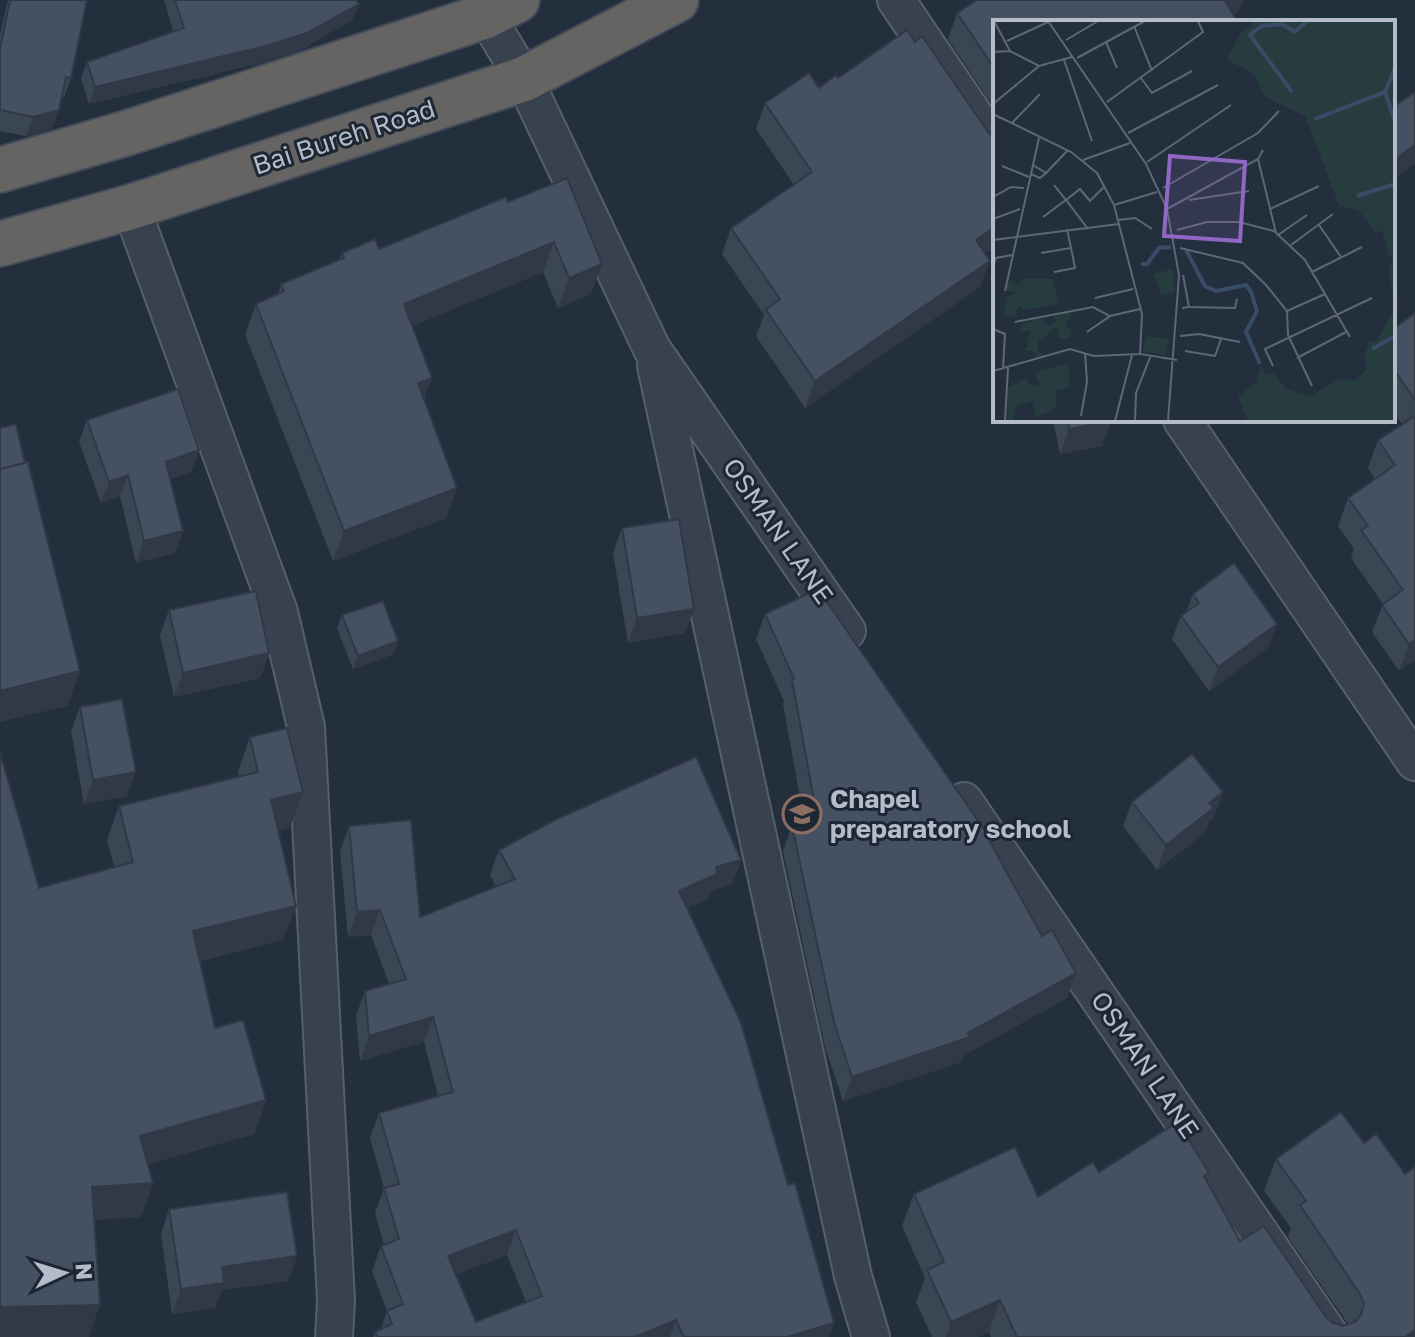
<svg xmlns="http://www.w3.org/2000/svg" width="1415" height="1337" font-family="'Golos Text',sans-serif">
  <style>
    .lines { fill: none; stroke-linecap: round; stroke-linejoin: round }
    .minor-casing { stroke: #565f6c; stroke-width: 40 }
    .trunk-casing { stroke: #434c59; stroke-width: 48 }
    .minor { stroke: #38414e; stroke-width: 36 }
    .trunk { stroke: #656462; stroke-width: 44 }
    .wall { fill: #3b4654; fill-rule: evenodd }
    .shaded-wall { fill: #303945 }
    .building { fill: #455162; stroke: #303945; stroke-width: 2; fill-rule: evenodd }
    .labels { text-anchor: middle; stroke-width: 6; stroke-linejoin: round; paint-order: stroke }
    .street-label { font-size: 26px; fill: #b4bcc9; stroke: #1d2633 }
    .poi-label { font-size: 26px; font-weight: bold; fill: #b4bcc9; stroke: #1d2633; text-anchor: start }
    .inset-river { fill: none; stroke: #394c67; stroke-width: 4 }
    .inset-road { fill: none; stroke: #5e6776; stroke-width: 2 }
    .view { fill: #9266c3; fill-opacity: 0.15; stroke: #9266c3; stroke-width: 4 }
    .inset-edge { fill: none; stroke: #b4bcc9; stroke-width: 4 }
  </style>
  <rect width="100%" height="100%" fill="#242f3e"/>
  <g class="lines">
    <defs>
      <path id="minor" d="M896,0L995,146
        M486,16L524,79L652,349L847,631
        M131,207L279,612L306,727L336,1301L334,1337
        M656,366L853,1276L871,1337
        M1182,420L1415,762
        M964,801L1331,1337"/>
      <path id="trunk" d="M0,170L127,133L486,16L517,0
        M0,244L131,207L524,79L676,0"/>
    </defs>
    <!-- minor casing -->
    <use href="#minor" class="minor-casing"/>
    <!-- trunk casing -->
    <use href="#trunk" class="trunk-casing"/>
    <!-- minor -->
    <use href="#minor" class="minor"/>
    <!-- trunk -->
    <use href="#trunk" class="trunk"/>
  </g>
  <!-- wall -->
  <path class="wall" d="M8,0H87L71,78L64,97H61L52,129L26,136L0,131V35Z
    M164,0H356L359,4L352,20L301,50L260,63L89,104L81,79L87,62L173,31Z
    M977,0H1244L1240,10L1234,14L995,22V109L948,39L957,13Z
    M915,42L988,132L995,138V247L985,254L980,287L805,408L756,336L764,315L722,254L731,228L794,185L756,129L765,103L819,88Z
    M567,178L591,294L558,308L543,272L412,326L446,518L333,561L245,334L256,304L278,294L281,284L339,260L342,253L379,249L508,202Z
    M1415,313V660L1399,671L1372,632L1383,604L1351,558L1354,549L1338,526L1348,498L1375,479L1368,468L1378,440L1402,424L1393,411V329Z
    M87,420L199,450L191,472L170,479L183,531L175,553L136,563L120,496L101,503L79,442Z
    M1053,420H1111L1102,446L1060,454Z
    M622,528L694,609L685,633L628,643L613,553Z
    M1193,594L1268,648L1209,691L1172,639L1181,616L1186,612Z
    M169,610L269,653L260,678L174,697L160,635Z
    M765,614L991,843L1067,998L964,1055L962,1062L843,1101L825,1047L783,851L792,826L805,824L783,704L784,701L756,639Z
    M342,615L394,654L353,669L337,628Z
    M80,707L127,796L84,804L71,731Z
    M250,737L303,792L290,827L278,830L283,940L200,961L215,1028L266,1100L254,1134L148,1164L153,1183L141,1217L94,1220L39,888L114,867L107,840L119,806L239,777L238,771Z
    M1223,792L1214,817L1209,821L1205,833L1157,870L1123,826L1132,802Z
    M349,826L420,917L496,887L490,875L499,850L741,860L732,884L711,891L708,899L687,908L788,1185L834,1323L829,1337H373L375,1332L381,1329L387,1311L372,1271L381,1246L384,1245L375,1213L384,1188L370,1138L379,1113L438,1096L424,1042L360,1061L356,1016L365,991L389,984L371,935L348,937L340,851ZM507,1255L526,1302L476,1322L456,1274Z
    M1276,1159L1415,1337H991L989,1332L977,1337H932L916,1302L925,1278L902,1226L914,1194L1038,1197L1207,1181L1240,1241L1333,1323L1343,1326L1348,1324L1288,1237L1291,1228L1264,1191Z
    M169,1209L297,1256L288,1281L222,1290L215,1308L172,1314L161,1234Z"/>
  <!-- shaded-wall -->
  <path class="shaded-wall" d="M1227,0H1244L1240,10L1223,22L1225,1Z
    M359,4L352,20L301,50L260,63L89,104L95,87Z
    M59,110L52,129L26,136L33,117Z
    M1415,145V164L1393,179V161Z
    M995,227V247L967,266L976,240Z
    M554,242L543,272L393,334L404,304Z
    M990,261L980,287L805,408L815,381Z
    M602,264L591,294L558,308L569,278Z
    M432,378L421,408L418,383Z
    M1111,421L1102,446L1060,454L1069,429Z
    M199,450L191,472L158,483L166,462Z
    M128,475L120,496L101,503L109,482Z
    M457,488L446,518L333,561L344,531Z
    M183,531L175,553L136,563L144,541Z
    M694,609L685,633L628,643L637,618Z
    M1277,624L1268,648L1209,691L1218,667Z
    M1415,640V660L1399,671L1409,644Z
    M398,641L394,654L353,669L358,656Z
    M269,653L260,678L174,697L183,673Z
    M80,671L68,706L0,722V691Z
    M136,772L127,796L84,804L93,780Z
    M303,792L290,827L258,834L271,800Z
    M1223,792L1214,817L1209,821L1205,833L1157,870L1166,845L1209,803Z
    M741,860L732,884L711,891L708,899L670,916L679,891L716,867Z
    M296,906L283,940L181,965L193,931Z
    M380,910L371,935L348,937L357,912Z
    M1076,973L1067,998L964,1055L962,1062L843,1101L852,1077L968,1033Z
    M433,1017L424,1042L360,1061L369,1036Z
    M266,1100L254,1134L127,1170L140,1136Z
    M153,1183L141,1217L79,1221L92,1187Z
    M516,1230L507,1255L439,1281L448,1256Z
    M297,1256L288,1281L222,1290L215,1308L172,1314L181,1289L222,1267Z
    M1000,1300L989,1332L977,1337H946L951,1322Z
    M100,1305L89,1337H0V1307Z
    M676,1320L670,1337H635Z
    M834,1323L829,1337H787Z
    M1415,1330V1337H1405Z"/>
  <!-- building -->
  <path class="building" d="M10,0H87L71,78L66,77L59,110L33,117L0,110V49Z
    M175,0H356L359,4L307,33L266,46L95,87L87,62L184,28Z
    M977,0H1227L1225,1L1238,22H995V69L957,13Z
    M907,30L915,42L922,36L988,132L995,138V227L976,240L990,261L815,381L766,310L780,299L731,228L812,172L765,103L809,73L819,88L836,75L838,78Z
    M1414,93L1415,94V145L1393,161V107Z
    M567,178L602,264L569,278L554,242L404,304L432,378L418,383L457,488L344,531L256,304L284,291L281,284L344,258L342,253L375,239L379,249L506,197L508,202Z
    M1415,313V400L1393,368V329Z
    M178,389L199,450L166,462L183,531L144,541L128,475L109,482L87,420Z
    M1415,416V640L1409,644L1382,605L1403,590L1361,530L1368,526L1348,498L1395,465L1378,440Z
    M1067,420H1111V421L1069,429Z
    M16,424L25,463L0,469V428Z
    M28,462L80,671L0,691V469Z
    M679,519L694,609L637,618L622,528Z
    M1234,563L1277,624L1218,667L1181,616L1199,603L1193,594Z
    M818,589L992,841L990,842L1042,936L1052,930L1076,973L968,1033L970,1037L852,1077L834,1022L792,826L818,822L792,680L794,679L765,614Z
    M256,591L269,653L183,673L169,610Z
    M383,601L398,641L358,656L342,615Z
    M122,699L136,772L93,780L80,707Z
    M287,728L303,792L271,800L296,906L193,931L215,1028L243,1020L266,1100L140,1136L153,1183L92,1187L100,1305L0,1307V752L39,888L133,862L119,806L258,772L250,737Z
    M1192,754L1223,792L1209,803L1214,808L1166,845L1132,802Z
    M696,757L741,860L716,867L717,874L679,891L741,1023L788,1185L795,1183L834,1323L787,1337H684L676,1320L635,1337H378L375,1332L392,1324L387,1311L403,1304L381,1246L399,1239L384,1188L399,1184L379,1113L453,1092L433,1017L369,1036L365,991L406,979L380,910L357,912L349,826L411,820L420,917L515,879L499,850L557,819ZM516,1230L542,1296L476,1322L448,1256Z
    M1341,1112L1364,1143L1376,1134L1405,1174L1415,1167V1330L1405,1337H1017L1000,1300L951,1322L927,1270L944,1262L914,1194L1015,1147L1038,1197L1093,1162L1099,1172L1178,1122L1209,1173L1204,1176L1240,1241L1264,1226L1326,1317L1333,1323L1343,1326L1355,1322L1361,1315L1364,1304L1360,1294L1300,1205L1306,1201L1276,1159Z
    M287,1192L297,1256L222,1267L224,1283L181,1289L169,1209Z"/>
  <!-- icons -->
  <defs>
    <symbol id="school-ring" viewBox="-11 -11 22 22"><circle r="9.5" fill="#1d2633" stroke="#8d6e63" stroke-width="1.5"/><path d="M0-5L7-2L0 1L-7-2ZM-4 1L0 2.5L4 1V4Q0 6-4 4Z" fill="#8d6e63"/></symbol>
  </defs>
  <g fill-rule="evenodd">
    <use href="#school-ring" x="780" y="792" width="44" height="44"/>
  </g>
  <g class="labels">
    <!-- street labels -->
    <g class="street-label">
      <text transform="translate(344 137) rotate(-18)" y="9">Bai Bureh Road</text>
      <text transform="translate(778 531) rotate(55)" y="9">OSMAN LANE</text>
      <text transform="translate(1145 1065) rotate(56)" y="9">OSMAN LANE</text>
    </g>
    <!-- poi labels -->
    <g class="poi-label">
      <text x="830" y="808">Chapel<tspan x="830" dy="30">preparatory school</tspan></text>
    </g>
  </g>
  <!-- overview -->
  <g transform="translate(993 20)">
    <rect width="402" height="402" fill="#242f3e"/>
    <path d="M262,1H402V285L396,251L400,236H396L389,210L383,213L366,191L346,185L312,96L272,77L261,54L233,39L248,13ZM180,249L182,272L168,275L160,254ZM32,258L60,259L65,284L31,290L26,285L22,296L10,295L14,277L23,273L14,271V263L20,260L24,266ZM402,289V401H255L245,376L264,363L267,344L273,355L282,354L293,369L317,376L347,359L363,360L374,348L371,337L376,322L383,321ZM73,292L78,294L72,307L80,309L76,319L65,318V306L45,322V332L54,336L44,339L41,331H32L38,311H26L29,304L46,298L56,306L63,302L60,296ZM153,316L176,319L173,335L150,331ZM75,344L77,367L62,371L64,385L59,390L43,397L39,381L24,386L20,401L14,399L15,368L33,358L39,367L47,365L41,352Z" fill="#263c3f"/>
    <path class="inset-river" d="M299,72L257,15L269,6L289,4L302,12L314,1M392,72L402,101M322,99L392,72L402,48M364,176L402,164M193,230L212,266L223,271L253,265L258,272L264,291L253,312L267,344M148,244H154L166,228L178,227M379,329L402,316"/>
    <path class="inset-road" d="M1,1L17,31M55,1L153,144L174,189L186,255L175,401M141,6L159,51M73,20L105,1M14,21L55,2M113,22L124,48M0,32L17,31L46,46L79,37M84,38L152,1M71,40L99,121M148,58L159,73L199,51M114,82L210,12L205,1M0,84L46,46M0,94L78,132L104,153L121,185L149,294L147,334L184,340M19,103L47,74M135,113L225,65M265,139L283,213M90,140L137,123M154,142L238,85M9,146L36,157M53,153L75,130M38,154L47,158L53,153L40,145M61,165L73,180L87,169L97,181L112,166M170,168L265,113L286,91M0,177L18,167L31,168M196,180L256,171M121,185L164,172M174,189L265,139L270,130M277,189L326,166M50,197L73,180L95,209M0,199L27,189M125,200L142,198L159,209M326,205L348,237M184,210L214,202H246L281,211L312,240L357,317M285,215L314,195M0,220L126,204M298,225L340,194M187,228L250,243L273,265L294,291L295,315L319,366M48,233L78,228L74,209M0,246L3,238L19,235M61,252L82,248L78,228M319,252L369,227M12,271L46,118M102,278L140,269M196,287L242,288L244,279M189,288L196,287L190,255M294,291L332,274M117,296L147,289M22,302L100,287L117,296L94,312M0,309L12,314L10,349M187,316L206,314L247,322M192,331L222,336L228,319M304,338L353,312M280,346L272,329L379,278M0,351L77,329L101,336L147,334M88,396L94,362L92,333M12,401L15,348M122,401L139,335M142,401L143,373L158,335"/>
    <path class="view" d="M177,136L252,142L247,221L171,216Z"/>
    <rect width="402" height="402" class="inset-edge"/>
  </g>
  <!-- north arrow -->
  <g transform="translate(64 1273) rotate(86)" stroke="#1d2633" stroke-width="6" paint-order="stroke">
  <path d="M0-6L14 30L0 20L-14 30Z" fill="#b4bcc9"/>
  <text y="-12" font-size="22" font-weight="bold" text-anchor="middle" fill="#b4bcc9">N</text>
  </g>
</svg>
